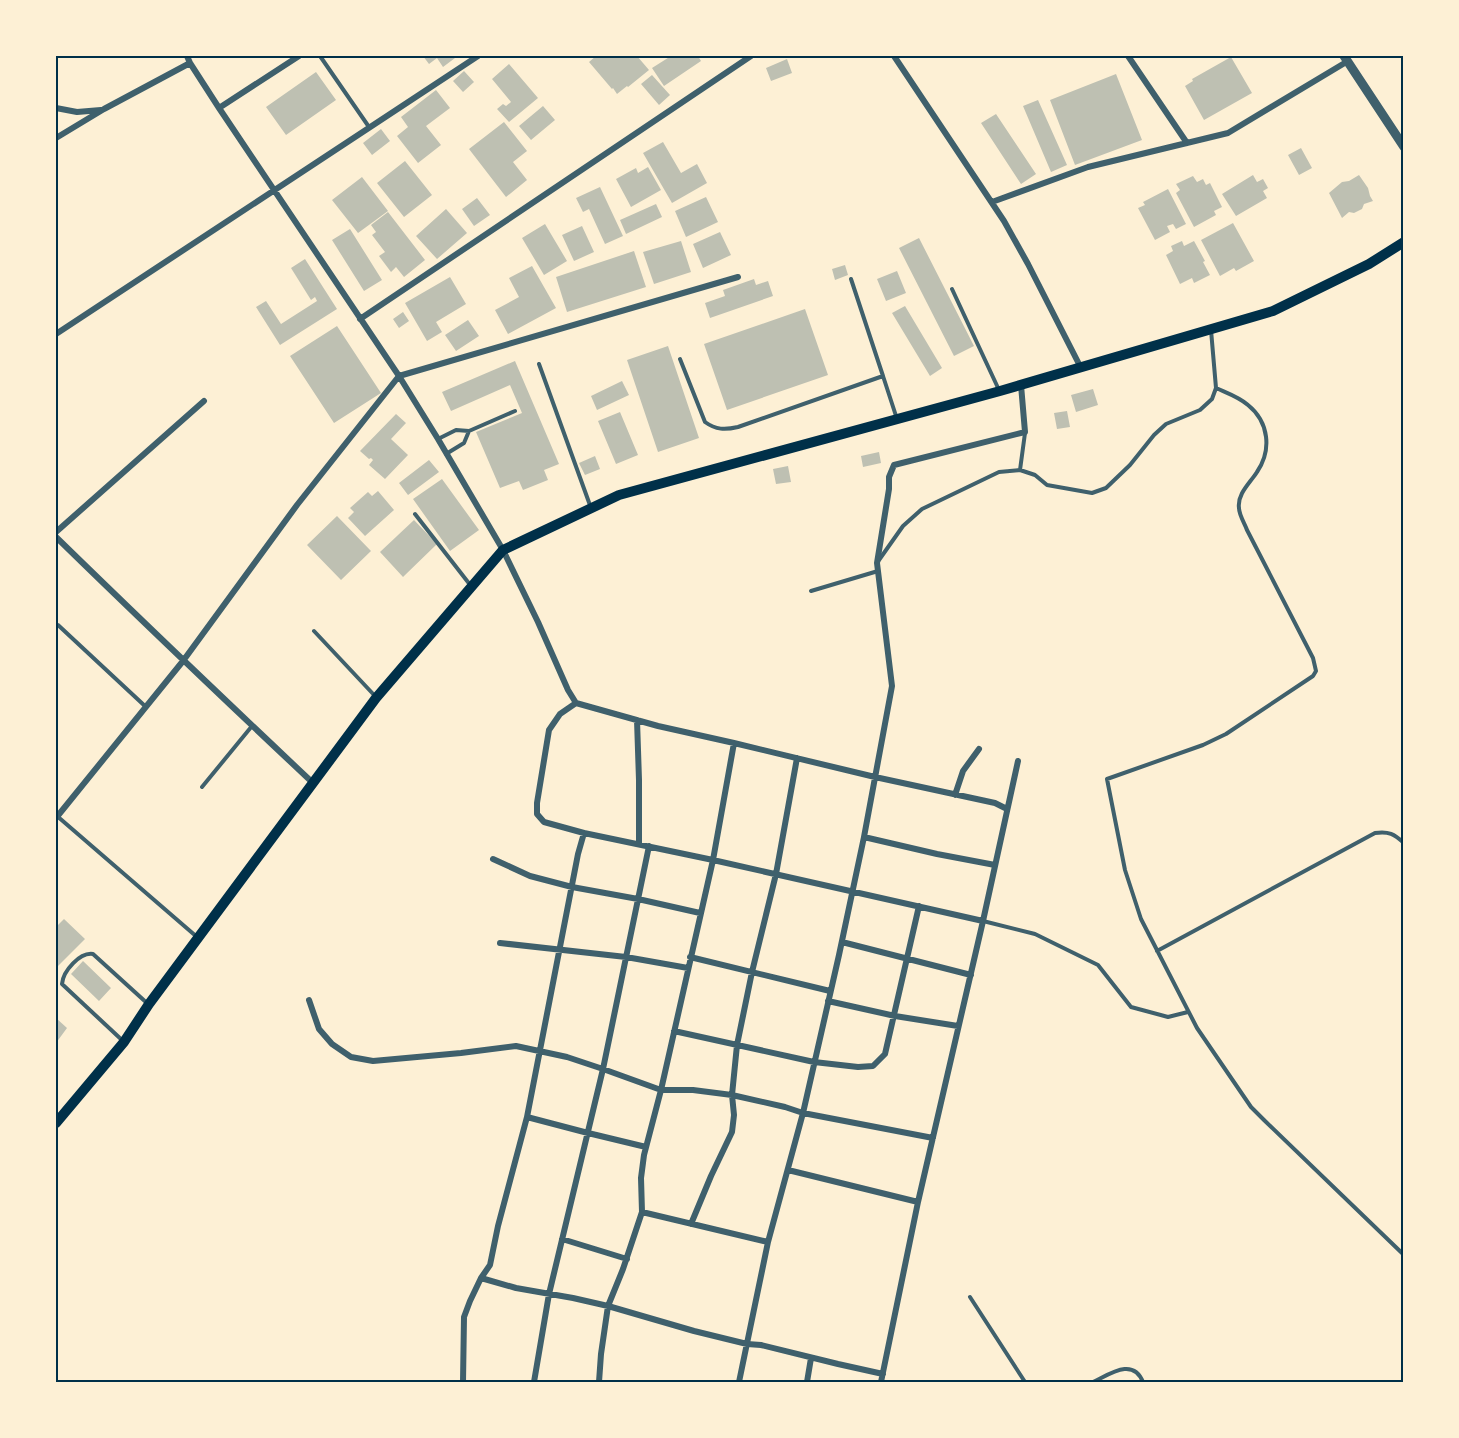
<svg xmlns="http://www.w3.org/2000/svg" width="1459" height="1438" font-family="Quicksand,sans-serif">
  <style>
    .building { fill: #bec0b2 }
    .lines { fill: none; stroke-linecap: round; stroke-linejoin: round }
    .service { stroke: #3f606c; stroke-width: 4 }
    .minor { stroke: #3f606c; stroke-width: 6 }
    .tertiary { stroke: #3f606c; stroke-width: 9 }
    .secondary { stroke: #003049; stroke-width: 10 }
    .neatline { fill: none; stroke: #003049; stroke-width: 2 }
  </style>
  <rect width="100%" height="100%" fill="#fdf0d5"/>
  <!-- building -->
  <path class="building" d="M423,56H453L455,58L443,67L437,58L429,64Z
    M596,56H637L649,70L628,87L627,86L617,94L613,88L612,89L589,62Z
    M671,56H698L701,61L664,86L652,68Z
    M1231,57L1252,93L1204,120L1185,86L1193,81L1192,79Z
    M787,59L792,73L771,81L766,68Z
    M509,64L538,98L509,122L497,109L503,104L506,106L511,102L492,79Z
    M464,71L474,82L463,92L453,81Z
    M316,72L336,100L286,135L266,107Z
    M1116,74L1142,140L1075,165L1050,100Z
    M652,75L670,95L659,105L641,84Z
    M436,90L450,108L426,126L441,145L418,163L397,136L408,127L401,117Z
    M1038,100L1067,165L1051,172L1023,106Z
    M543,106L555,120L531,140L519,126Z
    M996,114L1036,174L1021,184L981,123Z
    M504,122L527,151L513,162L527,180L506,197L469,149Z
    M381,129L390,141L372,155L363,143Z
    M663,142L681,173L697,164L707,183L672,203L643,153Z
    M1301,148L1312,168L1299,175L1288,155Z
    M405,161L432,195L404,217L377,183Z
    M648,167L661,190L631,207L616,179L636,168L638,173Z
    M1253,175L1257,182L1263,179L1268,188L1263,191L1267,198L1236,216L1222,194Z
    M1359,175L1368,188L1370,196L1373,201L1364,204L1362,209L1354,213L1349,212L1342,218L1329,193L1342,182L1349,181Z
    M1193,176L1197,182L1203,179L1206,185L1210,183L1222,207L1214,211L1216,215L1194,227L1176,193L1180,190L1176,184Z
    M362,177L388,211L358,233L332,200Z
    M600,187L623,236L605,244L589,209L583,212L576,198Z
    M1168,189L1186,224L1176,229L1173,224L1167,226L1170,232L1155,240L1138,208L1145,205L1143,202Z
    M706,197L718,222L686,237L675,211Z
    M477,198L490,215L474,226L462,209Z
    M656,204L662,217L626,234L620,220Z
    M446,209L467,233L437,259L416,236Z
    M388,212L425,260L404,277L396,267L391,272L379,256L385,252L372,235L376,232L371,225Z
    M1233,223L1254,261L1236,271L1234,268L1220,276L1201,240Z
    M545,224L567,261L544,275L522,238Z
    M582,226L594,252L574,261L562,235Z
    M350,229L382,280L364,291L332,240Z
    M720,232L731,255L703,268L693,244Z
    M919,238L974,346L954,356L899,248Z
    M681,241L691,272L654,284L643,252Z
    M1182,241L1184,246L1194,241L1205,261L1203,262L1210,275L1194,283L1192,278L1180,284L1166,255L1173,251L1171,246Z
    M634,251L646,287L567,312L556,277Z
    M305,259L337,309L280,345L256,307L266,301L281,324L317,301L315,297L311,300L291,268Z
    M845,265L848,275L835,280L832,269Z
    M532,266L556,308L508,334L495,310L519,297L509,278Z
    M897,271L906,293L886,301L877,279Z
    M450,277L466,304L436,322L442,332L427,341L405,303Z
    M754,279L756,285L768,281L773,296L710,318L705,303L725,296L723,290Z
    M905,306L942,368L930,376L892,313Z
    M805,309L828,375L727,410L704,344Z
    M403,312L409,321L399,328L393,319Z
    M468,320L479,336L456,351L445,335Z
    M337,326L381,393L334,423L290,356Z
    M668,346L699,438L658,452L627,360Z
    M515,361L559,464L544,470L548,480L523,490L519,481L500,488L476,432L522,413L510,385L451,411L442,392Z
    M622,381L629,395L597,410L591,396Z
    M1093,389L1098,405L1076,412L1071,395Z
    M1067,411L1070,427L1057,429L1054,413Z
    M620,412L638,455L616,464L598,421Z
    M396,414L406,423L391,439L408,455L385,479L369,465L373,460L371,458L369,459L360,451Z
    M879,452L881,463L863,467L861,456Z
    M595,456L600,469L585,475L579,463Z
    M429,460L439,472L408,495L399,483Z
    M788,466L791,482L776,484L773,469Z
    M442,479L479,530L450,551L413,499Z
    M378,491L394,510L365,536L348,518L354,512L350,508L368,492L372,496Z
    M337,516L371,551L341,580L307,545Z
    M414,520L437,544L403,577L380,552Z
    M64,919L85,939L56,968V927Z
    M83,961L111,988L99,1001L71,974Z
    M56,1018L67,1028L56,1043Z"/>
  <g class="lines">
    <!-- service -->
    <path class="service" d="M320,56L369,127
      M851,279L883,376
      M952,289L999,390
      M680,359L705,422C716,430 725,430 738,427L883,376L897,419
      M539,364L591,508
      M1216,388C1227,393 1239,397 1248,405C1269,422 1272,450 1257,472C1250,483 1237,494 1239,508C1239,515 1245,524 1247,530L1313,658L1316,671L1313,676L1226,734L1203,745L1107,779L1125,870L1141,919L1197,1028L1251,1107L1264,1120L1404,1255
      M438,439L456,430L469,431L515,411
      M446,454L464,443L469,431
      M1020,470L1025,433
      M415,514L471,586
      M879,560L903,526L922,509L999,472L1020,470L1035,475L1047,485L1092,493L1106,488L1130,465L1154,435L1166,424L1200,410L1212,399L1216,388L1211,330
      M811,591L878,571
      M58,625L146,707
      M314,631L375,696
      M202,787L252,726
      M57,816L197,937
      M983,921L1035,934L1098,965L1131,1007L1168,1017L1188,1012
      M1157,951L1375,833C1389,831 1394,834 1404,843
      M123,1041L62,984C63,971 80,952 93,954L148,1004
      M970,1297L1025,1382
      M1093,1382C1110,1374 1133,1357 1143,1382"/>
    <!-- minor -->
    <path class="minor" d="M187,56L190,63L219,108L399,376L438,439L503,550L538,622L568,690L576,703L658,726L734,743L875,777L995,803L1007,809
      M894,56L1004,221L1028,264L1081,368
      M1128,56L1187,143
      M56,108L77,112L101,110
      M219,108L299,56
      M56,138L104,109L190,63
      M992,202L1088,167L1228,133L1348,61
      M360,319L751,56
      M56,334L478,56
      M56,532L204,401
      M56,537C141,620 227,702 313,783
      M576,703L560,714L549,730L537,803V814L544,822L584,833L713,860L983,921
      M637,720L639,780V844
      M955,795L963,771L979,749
      M56,818L183,661L297,505L399,376L738,277
      M864,837L937,854L995,865
      M493,859L530,876L572,887L638,899L700,913
      M842,942L971,975
      M500,943L626,957L688,968
      M690,957L830,991
      M309,1000L319,1029L332,1044L351,1057L373,1061L461,1053L516,1046L567,1057L603,1069L661,1090H693L732,1095L785,1107L803,1113L933,1138
      M828,1001L895,1016L958,1026
      M674,1031L814,1062L858,1067L873,1066L885,1054L919,906
      M527,1117L588,1133L646,1147
      M788,1170L918,1202
      M642,1212L768,1242
      M691,1224L711,1176L732,1132L734,1115L732,1095L737,1045L752,972L776,874L797,758
      M562,1239L627,1259
      M481,1278L516,1288L573,1298L608,1306L694,1331L747,1344L761,1345L838,1364L883,1374
      M463,1382L464,1317L470,1301L481,1278L490,1265L498,1226L527,1117L578,854L584,833
      M534,1382L549,1294L603,1069L649,846
      M599,1382L601,1354L608,1306L623,1269L642,1212L641,1178L644,1155L661,1090L713,860L734,743
      M739,1382L768,1242L803,1113L839,955L864,837L892,686L877,563L889,489V477L894,465L1025,432L1021,385
      M807,1382L811,1358
      M881,1382L918,1202L983,921L1018,761"/>
    <!-- tertiary -->
    <path class="tertiary" d="M1344,56L1404,147"/>
    <!-- secondary -->
    <path class="secondary" d="M56,1123L124,1042L149,1004L376,698L503,550L619,495L1000,391L1273,311L1369,264L1404,242"/>
  </g>
  <!-- border -->
  <rect width="1459" height="1438" fill="none" stroke="#fdf0d5" stroke-width="114"/>
  <rect x="57" y="57" width="1345" height="1324" class="neatline"/>
</svg>
